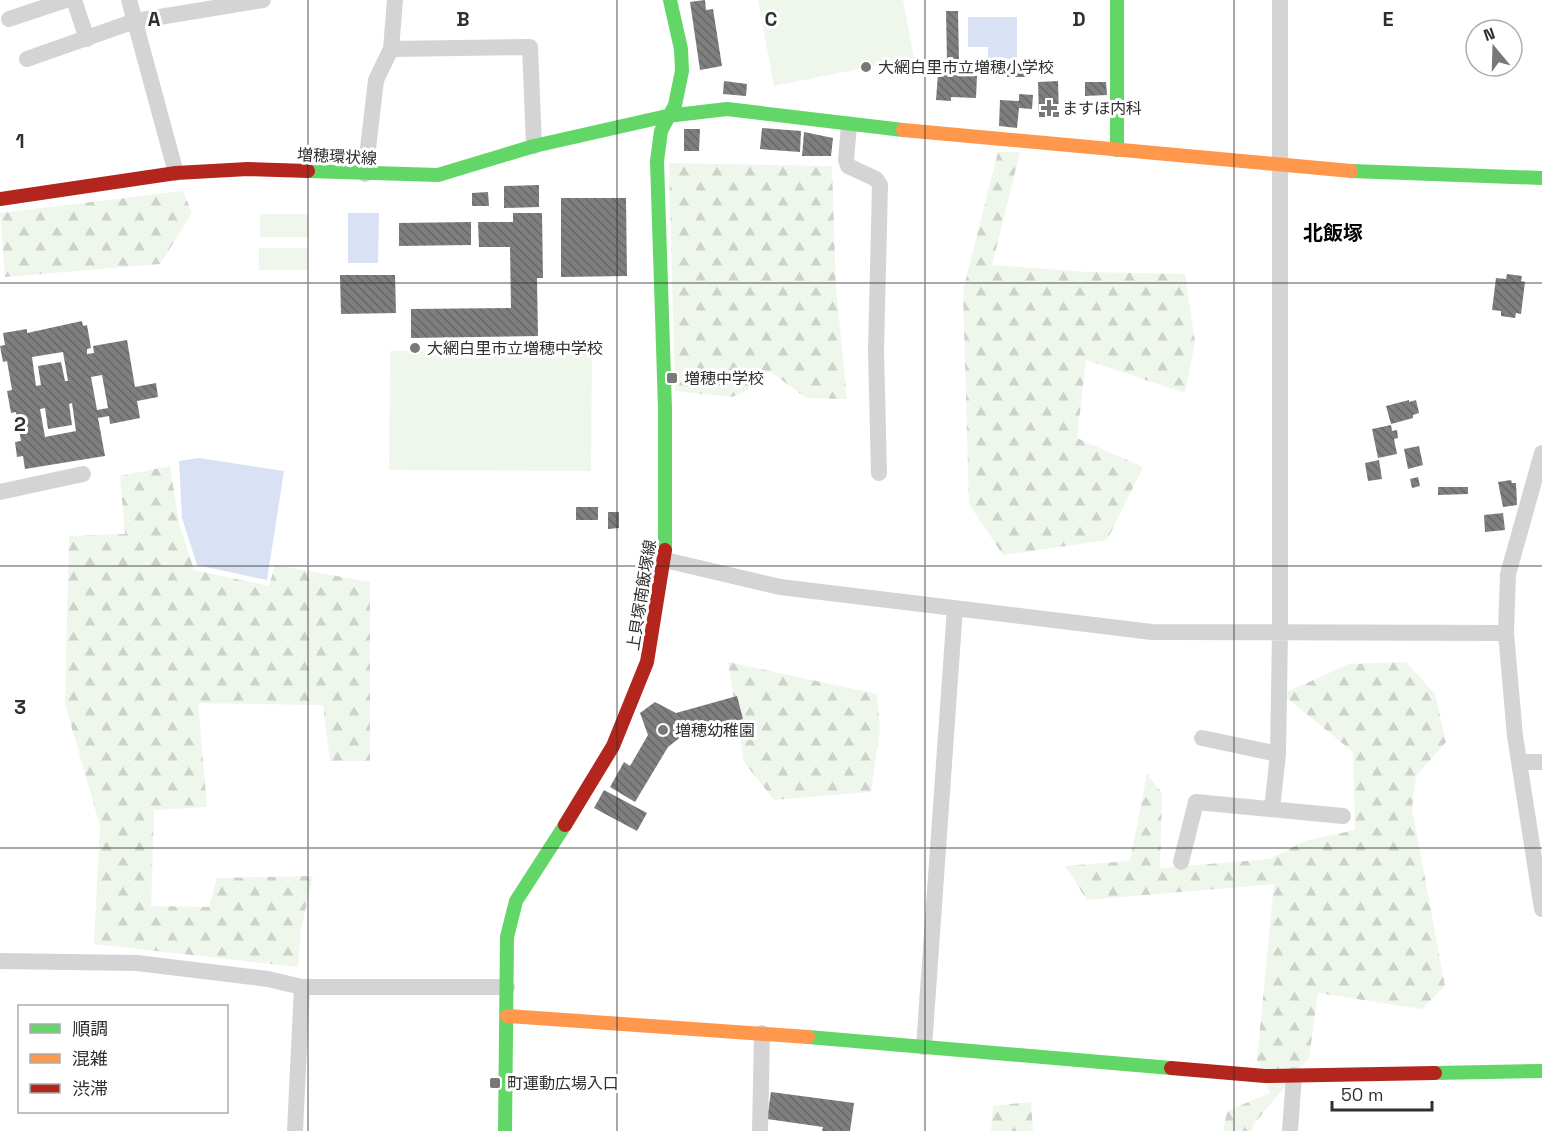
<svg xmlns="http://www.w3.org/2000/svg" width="1542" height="1131" font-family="'Space Grotesk','Noto Sans JP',sans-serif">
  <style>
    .forest { fill: url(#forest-firs) }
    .pitch { fill: #eff6ec }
    .water { fill: #d8e2f4 }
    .building { fill: url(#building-back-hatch); fill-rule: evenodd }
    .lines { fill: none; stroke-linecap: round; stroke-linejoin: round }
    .street { stroke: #d4d4d4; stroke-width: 16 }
    .fast { stroke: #63d668; stroke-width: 14 }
    .slow { stroke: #ff974d; stroke-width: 14 }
    .jam { stroke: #b3261e; stroke-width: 14 }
    .grid { fill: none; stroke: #303030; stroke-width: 1.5; stroke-opacity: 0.55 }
    .poi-dot { fill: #787878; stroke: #fff; stroke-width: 2 }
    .labels { text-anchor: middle; stroke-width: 6; stroke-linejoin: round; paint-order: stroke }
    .poi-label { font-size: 16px; fill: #303030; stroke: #fff; text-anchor: start }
    .street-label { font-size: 16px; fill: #303030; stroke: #fff }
    .quarter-label { font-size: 20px; font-weight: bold; fill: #000; stroke: #fff }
    .grid-label { font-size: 20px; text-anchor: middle; font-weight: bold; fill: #303030; stroke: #fff; stroke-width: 6; stroke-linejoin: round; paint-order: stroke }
  </style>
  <defs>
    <pattern id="forest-firs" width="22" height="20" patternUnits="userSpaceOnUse" patternTransform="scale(1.5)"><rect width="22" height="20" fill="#eff6ec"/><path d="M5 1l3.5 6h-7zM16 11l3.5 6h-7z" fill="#cdd3cb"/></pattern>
    <pattern id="building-back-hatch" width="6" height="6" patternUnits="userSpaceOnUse" patternTransform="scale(1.5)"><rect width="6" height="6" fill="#7f7f7f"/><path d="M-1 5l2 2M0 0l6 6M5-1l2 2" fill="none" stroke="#686868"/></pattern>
  </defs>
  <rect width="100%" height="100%" fill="#fff"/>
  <!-- forest -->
  <path class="forest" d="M998,152H1020L992,265L1087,272L1185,274L1195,342L1185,393L1086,360L1077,438L1143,467L1107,540L1003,555L969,504L963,291Z
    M669,163L832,166L836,288L847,399L806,398L771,372L751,375L748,390L732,397L675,391Z
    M183,191L192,213L160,264L5,277L0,213Z
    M170,466L179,523L194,570L269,586L275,565L370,582V761H330L323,705L198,703L207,807L154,810L151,906L209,907L217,878L313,876L301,929L298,967L94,944L100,826L65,704L69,536L125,534L120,476Z
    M728,662L877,694L880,729L871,792L774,800L744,762Z
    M1406,662L1435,694L1446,742L1416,776L1412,808L1445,986L1422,1009L1318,993L1309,1058L1253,1125L1252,1131H1223L1227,1111L1270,1093L1257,1060L1274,884L1087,900L1065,866L1130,861L1147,774L1162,793L1160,868L1270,859L1305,841L1355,830L1353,752L1282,694L1349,664Z
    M1031,1102L1033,1131H991L993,1106Z"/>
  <!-- pitch -->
  <path class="pitch" d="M758,0H903L914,58L774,86Z
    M260,214H308L309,237H260Z
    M259,248H308V270H259Z
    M390,351L592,352L591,471L389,470Z"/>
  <!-- water -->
  <path class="water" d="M968,17H1017V59H988V47H968Z
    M348,213H379L378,263H348Z
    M199,458L284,471L267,580L197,565L182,518L179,461Z"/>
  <!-- building -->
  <path class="building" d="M705,0L706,10L713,9L722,66L700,70L690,2Z
    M946,11H958L959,62H947Z
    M1007,67L1028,68L1027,77H1007Z
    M938,74L977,76L976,98L951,97V101L936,100Z
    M724,81L747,84L746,96L723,94Z
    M1058,81L1059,117H1039L1038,82Z
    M1085,82H1106L1107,95L1085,96Z
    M1019,94L1033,95L1032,109L1019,108L1017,128L999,126L1000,100L1019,101Z
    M762,128L801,131L800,152L760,149Z
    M684,129H700L699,151H684Z
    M804,132L833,138L831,156H802Z
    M539,185V207L504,208V186Z
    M488,192L489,206H472V193Z
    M561,198H626L627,276L561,277Z
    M513,213H542L543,278H537L538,336L411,338V309L511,308L510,247H479L478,222H513Z
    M471,222V245L399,246V223Z
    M1507,274L1522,276L1521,281L1525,282L1521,314L1516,313L1515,318L1501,316V311L1492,310L1496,278L1506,279Z
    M340,275H395L396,313L341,314Z
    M82,321L83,326L87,325L91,348L87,349V354L94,353L93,346L127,340L135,387L156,383L158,397L137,401L140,418L110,424L109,416L98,418L105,456L25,469L23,456L17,457L15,442L21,441L16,412L11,413L7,391L12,390L7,361L3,362L0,346L5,345L3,333L27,329V333ZM63,352L68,381H65L61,362L38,366L41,385L36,386L32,357ZM102,375L108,408L97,410L91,377ZM72,403L76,431L45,437L40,409L45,408L48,429L72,425L69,404Z
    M1409,400V402L1416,400L1419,413L1413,415V418L1391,424L1386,406Z
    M1391,425L1392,431L1397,430L1398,438L1394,439L1397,454L1378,458L1372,429Z
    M1419,446L1423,465L1408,469L1404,449Z
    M1379,460L1382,479L1368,481L1365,463Z
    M1418,477L1420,486L1412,488L1410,479Z
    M1511,480L1512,483H1516L1517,505L1503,507L1498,482Z
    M1438,487H1468V494L1438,495Z
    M576,507H598V520H576Z
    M608,512H619V528L608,529Z
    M1503,513L1505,530L1485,532L1484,515Z
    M737,696L743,719L682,736L668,747L635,802L610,787L624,762L630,766L648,735L640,713L655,702L676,713Z
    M604,790L647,813L637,831L594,808Z
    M771,1092L854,1103L850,1131H822L823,1127L767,1119Z"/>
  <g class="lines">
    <!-- street -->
    <path class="street" d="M74,0L87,39
      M129,0L176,173
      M9,19L66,0
      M391,49L530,47L534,146
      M27,59L135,21L263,0
      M849,125L846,160L848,166L876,179L880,185L876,351L879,473
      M365,174L376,80L391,49L395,0
      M1542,453L1508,574L1506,633L1515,736L1542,909
      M0,492L83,474
      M665,560L780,587L1152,632L1506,633
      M1202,738L1278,754
      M1519,762H1542
      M1272,809L1278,754L1280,634V0
      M1181,862L1196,802L1343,816
      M0,961L137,963L268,979L302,987H507
      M924,1047L955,608
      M295,1131L302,987
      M760,1131L762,1033
      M1290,1131L1294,1075"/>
    <!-- fast -->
    <path class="fast" d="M1117,0V150
      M308,171L438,175L534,146L667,116L727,109L903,130
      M1351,171L1542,178
      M665,550V408L657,161L661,131L675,105L682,71L681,49L670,0
      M808,1037L1171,1068
      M1435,1073L1542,1071
      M505,1131L507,937L516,901L565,825"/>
    <!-- slow -->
    <path class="slow" d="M903,130L1351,171
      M507,1016L808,1037"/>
    <!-- jam -->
    <path class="jam" d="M0,199L176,173L248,169L308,171
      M565,825L613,746L647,662L665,550
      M1171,1068L1265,1076L1435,1073"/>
  </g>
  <!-- grid -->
  <path class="grid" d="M308,0V1131M617,0V1131M925,0V1131M1234,0V1131M0,283H1542M0,566H1542M0,848H1542"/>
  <!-- markers -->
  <g class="poi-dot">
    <circle cx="866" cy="67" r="6"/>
    <path d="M1046 99h6v6h6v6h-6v6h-6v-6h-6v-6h6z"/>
    <circle cx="415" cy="348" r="6"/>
    <rect x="666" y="372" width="12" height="12" rx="3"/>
    <circle cx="663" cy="730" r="6"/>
    <rect x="489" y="1077" width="12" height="12" rx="3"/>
  </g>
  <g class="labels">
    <!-- poi labels -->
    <g class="poi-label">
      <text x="878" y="73">大網白里市立増穂小学校</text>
      <text x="1062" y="114">ますほ内科</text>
      <text x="427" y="354">大網白里市立増穂中学校</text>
      <text x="684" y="384">増穂中学校</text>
      <text x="675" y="736">増穂幼稚園</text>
      <text x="507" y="1089">町運動広場入口</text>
    </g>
    <!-- street labels -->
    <g class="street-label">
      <text transform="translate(337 156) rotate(3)" y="6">増穂環状線</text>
      <text transform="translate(641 595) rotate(-81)" y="6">上貝塚南飯塚線</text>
    </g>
    <!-- quarter labels -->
    <g class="quarter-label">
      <text x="1333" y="240">北飯塚</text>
    </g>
  </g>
  <g class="grid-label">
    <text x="154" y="26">A</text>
    <text x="463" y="26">B</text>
    <text x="771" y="26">C</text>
    <text x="1079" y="26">D</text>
    <text x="1388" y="26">E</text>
    <text x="20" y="148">1</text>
    <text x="20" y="431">2</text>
    <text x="20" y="714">3</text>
  </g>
  <!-- legend -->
  <rect x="18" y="1005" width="210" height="108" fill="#ffffff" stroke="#acacac" stroke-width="1.5"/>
  <rect x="30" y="1024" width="30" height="9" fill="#63d668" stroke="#acacac" stroke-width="1.5"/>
  <text x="72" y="1035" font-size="18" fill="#303030">順調</text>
  <rect x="30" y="1054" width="30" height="9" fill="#ff974d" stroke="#acacac" stroke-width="1.5"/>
  <text x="72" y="1065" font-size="18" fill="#303030">混雑</text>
  <rect x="30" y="1084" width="30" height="9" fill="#b3261e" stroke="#acacac" stroke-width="1.5"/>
  <text x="72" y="1095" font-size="18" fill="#303030">渋滞</text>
  <!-- north arrow -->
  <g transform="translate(1494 48) rotate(341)"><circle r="28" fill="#ffffff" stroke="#acacac" stroke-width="1.5"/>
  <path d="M0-4.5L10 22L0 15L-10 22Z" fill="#787878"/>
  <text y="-9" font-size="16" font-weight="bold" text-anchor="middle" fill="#303030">N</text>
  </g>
  <!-- scale -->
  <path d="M1332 1101v9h100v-9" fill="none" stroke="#303030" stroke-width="3"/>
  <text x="1341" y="1101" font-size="18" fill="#303030" stroke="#ffffff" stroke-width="4.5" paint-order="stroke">50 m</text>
</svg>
